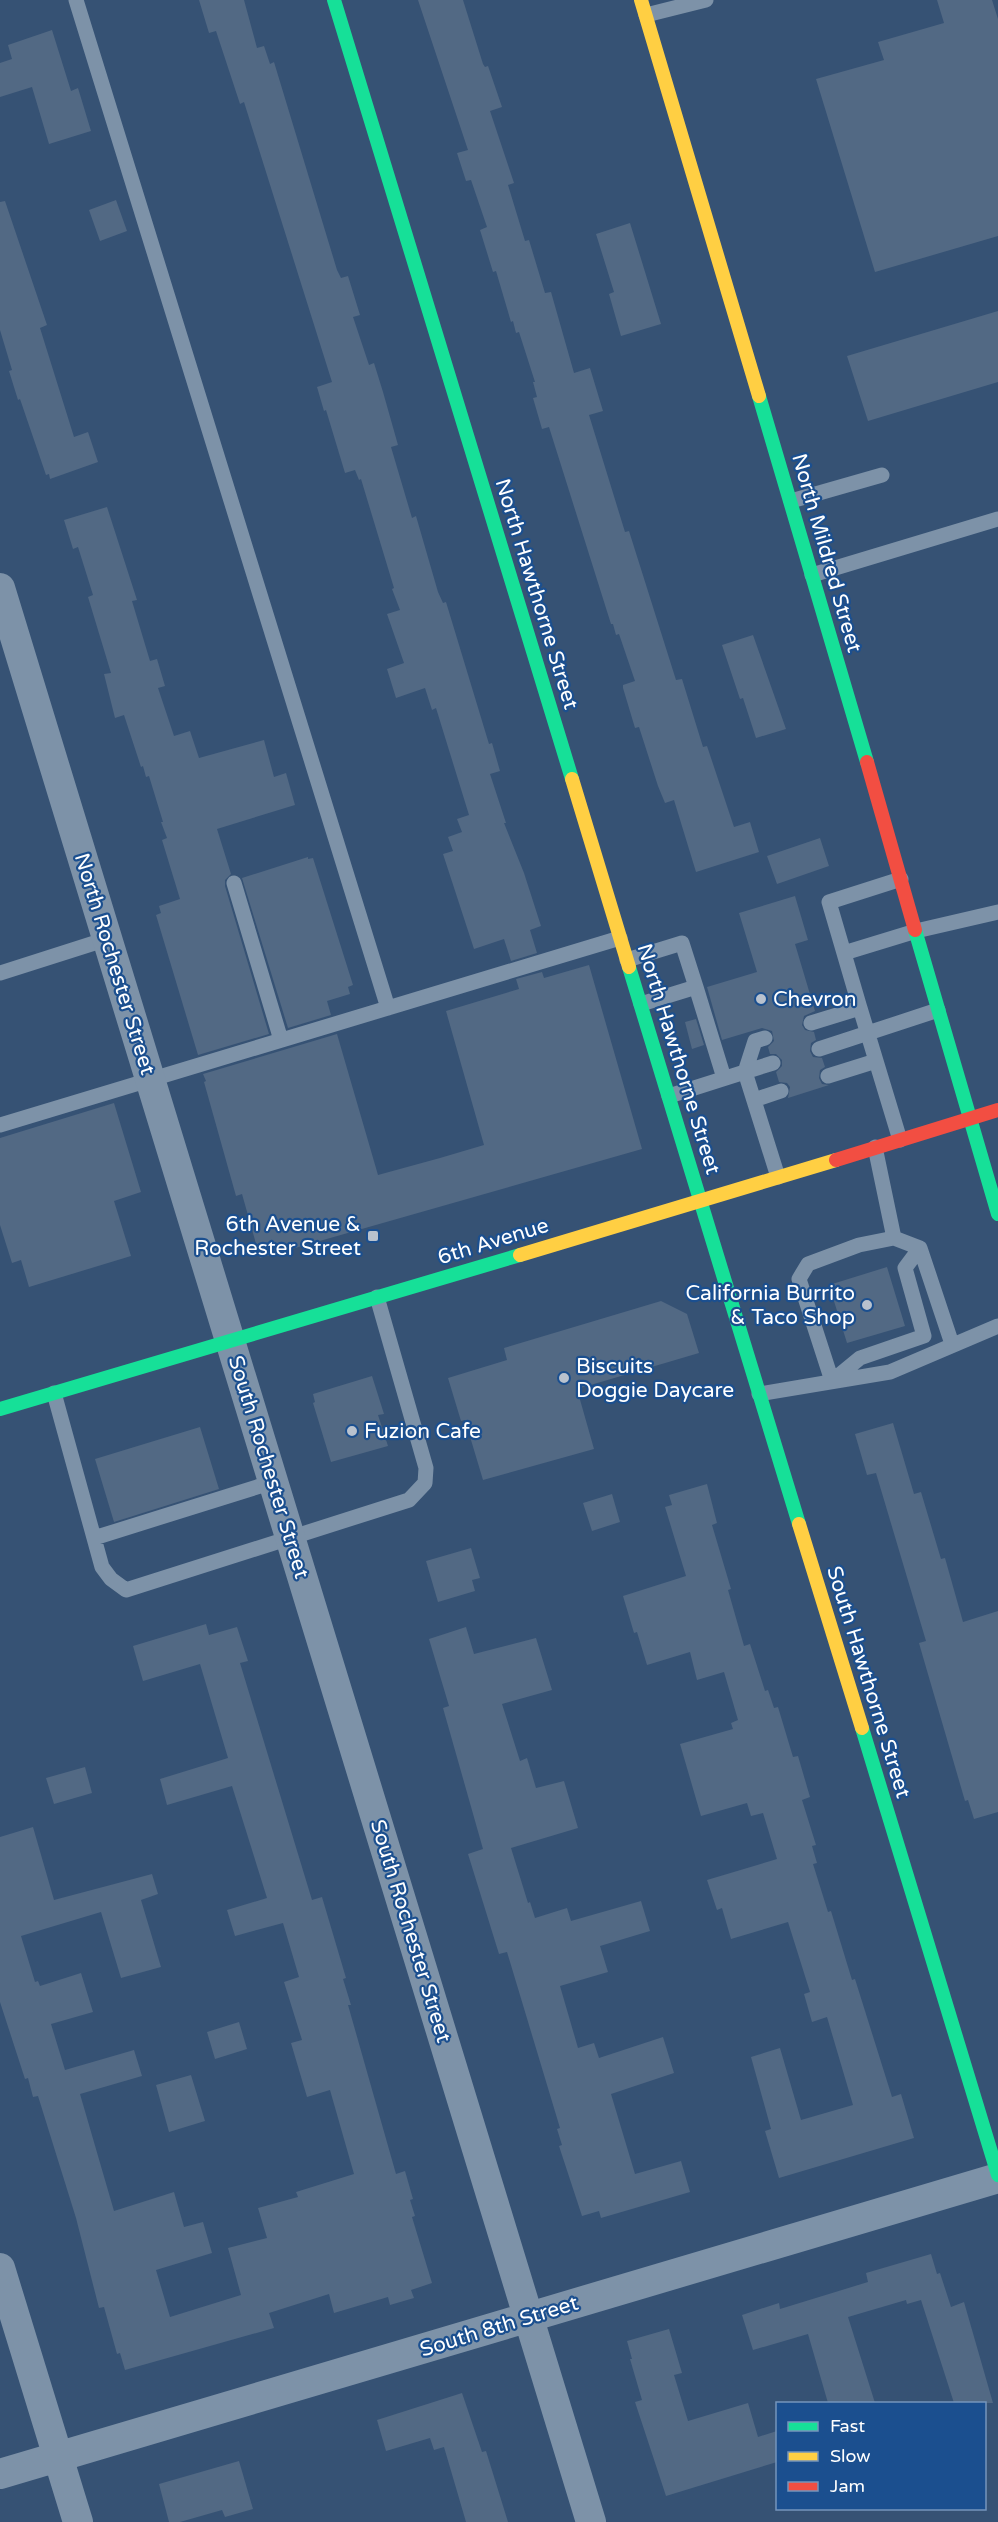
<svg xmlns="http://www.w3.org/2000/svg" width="998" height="2522" font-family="'Varela Round',sans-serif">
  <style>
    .building { fill: #526984 }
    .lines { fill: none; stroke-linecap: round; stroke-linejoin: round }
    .lane { stroke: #7d92a8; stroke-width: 15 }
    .street { stroke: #7d92a8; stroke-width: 30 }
    .fast { stroke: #16e098; stroke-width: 14 }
    .slow { stroke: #ffcf43; stroke-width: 14 }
    .jam { stroke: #f24e42; stroke-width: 14 }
    .poi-dot { fill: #b9c2ce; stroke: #1b4f8f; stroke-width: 2 }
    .labels { text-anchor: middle; stroke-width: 4.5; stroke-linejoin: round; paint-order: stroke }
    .street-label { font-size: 21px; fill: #fff; stroke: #1b4f8f }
    .poi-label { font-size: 21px; fill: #fff; stroke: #1b4f8f; text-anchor: start }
  </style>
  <rect width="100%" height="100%" fill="#365274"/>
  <!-- building -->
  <path class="building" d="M199,0H244L257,48L264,46L270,64L274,62L337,270L341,278L348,276L360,315L353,317L369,365L374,363L383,392L398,445L391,447L412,518L416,516L438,592L443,603L446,602L489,744L492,743L500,771L490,774L506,823H504L524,873L541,926L530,930L537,953L511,961L504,939L474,949L443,854L453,851L448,837L462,832L457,819L469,815L436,708L432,710L425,688L396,698L387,669L404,663L387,614L400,610L392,589L394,588L361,479L359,480L355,470L345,473L326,410L324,411L317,387L332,382L244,102L240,104L216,31L209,33Z
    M418,0H463L483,64L485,67L488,66L502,107L490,111L514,183L508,185L525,241L529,240L545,293L551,292L574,373L590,368L603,411L589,415L625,532L629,531L676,680L682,679L703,747L707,746L734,827L750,822L759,852L696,872L674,800L665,803L658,786L639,727L635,728L623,688V685L635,681L619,634L616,635L613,624H611L549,427L542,429L533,398L537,397L533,382H535L519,332L516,333L513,321L511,322L496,271L493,272L480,230L487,227L471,180L466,181L457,153L468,150Z
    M937,0H992L998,19V236L875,272L816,79L884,60L878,42L944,23Z
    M52,30L71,91L78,88L91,131L49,144L32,87L0,97V63L12,59L8,45Z
    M116,200L127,231L100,241L89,210Z
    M5,201L47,325L40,328L74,437L88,432L98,462L50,479L49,474L46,475L20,399L18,400L9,371L12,370L0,330V202Z
    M630,223L661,324L621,336L609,294L614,292L596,234Z
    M998,311V382L868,421L847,356Z
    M107,507L137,600L132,601L150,661L157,659L165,686L158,688L174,736L190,731L199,758L264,740L274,777L286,773L295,805L217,829L231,874L225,880V886L269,1034L198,1055L156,915L161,913L159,906L180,899L162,840L167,838L161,822H163L149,776L146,777L143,766L141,767L124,715L115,718L104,674L111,673L88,597L93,595L78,547L73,549L64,520Z
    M753,635L786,729L756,738L743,698L740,699L722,645Z
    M820,838L829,866L777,884L767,856Z
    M308,857V859L313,858L353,985L348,987L350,994L327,1001L331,1015L288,1028L242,878Z
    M795,896L808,940L795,944L815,1011L804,1016L802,1025L805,1030L814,1032L816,1040L811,1043L810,1051L813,1057L822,1058L825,1067L820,1070L819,1078L822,1084L829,1085L788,1098L790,1087L787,1083L779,1082L776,1072L782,1066V1060L776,1054H770L768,1047L774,1041L772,1031L762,1028L722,1040L707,987L757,972L739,913Z
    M589,965L642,1149L260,1258L242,1194L236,1196L204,1082L206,1081L203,1074L337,1034L378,1175L440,1158L484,1145L446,1011L519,989L516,979L542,972L544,978Z
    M696,1019L704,1045L692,1049L685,1022Z
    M114,1103L141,1192L114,1201L131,1256L29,1287L21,1260L12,1263L0,1225V1138Z
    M887,1267L905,1326L847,1343L829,1285Z
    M661,1301L687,1314L699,1353L577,1389L594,1449L483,1480L465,1420L461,1421L448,1378L507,1360L504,1348Z
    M372,1376L384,1414L378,1415L388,1446L331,1462L313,1403L315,1402L313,1394Z
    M893,1423L914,1494L921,1492L941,1559L945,1558L963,1622L998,1611V1812L974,1819L968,1800L965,1801L923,1657L919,1643L926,1641L876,1473L867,1475L855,1434Z
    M200,1427L219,1489L114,1522L95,1459Z
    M707,1484L717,1523L712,1525L731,1589L728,1590L744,1646L750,1644L765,1691L768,1690L774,1708L778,1707L793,1757L798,1756L810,1797L802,1800L816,1845L812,1846L817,1863L813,1864L828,1912L831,1911L852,1980L855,1979L892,2097L901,2094L914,2138L779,2178L765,2131L771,2129L751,2057L780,2048L801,2120L853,2105L827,2017L812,2022L804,1994L810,1992L788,1922L731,1939L722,1908L717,1910L707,1880L777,1859L763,1813L751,1816L747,1803L701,1816L680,1744L733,1729L731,1723L738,1720L724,1672L697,1680L690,1652L647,1665L637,1632L634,1633L623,1596L686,1576L665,1507L672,1505L669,1495Z
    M612,1494L620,1522L592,1531L583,1503Z
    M471,1548L480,1578L472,1580L475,1591L438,1602L426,1561Z
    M206,1624L209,1635L237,1627L248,1661L240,1663L312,1900L322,1897L346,1978L343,1979L351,2005H348L396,2174L405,2171L413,2199L410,2200L415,2216L412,2217L432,2283L411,2290L414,2298L390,2305L388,2297L334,2313L329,2294L269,2313L274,2328L125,2370L120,2353L117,2354L104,2307L99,2308L76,2218L38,2096L33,2097L28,2078L25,2079L0,2002V1837L33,1827L54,1900L152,1874L158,1894L141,1900L161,1967L121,1978L101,1912L21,1936L35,1982L38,1981L40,1986L81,1973L93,2012L51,2024L65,2070L134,2050L142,2076L80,2094L114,2211L174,2192L184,2227L203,2222L212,2253L156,2270L170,2317L241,2295L228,2248L267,2238L258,2208L298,2197L296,2192L354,2174L330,2090L307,2097L291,2043L302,2040L284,1982L299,1977L283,1923L235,1936L227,1910L267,1898L232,1786L167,1805L160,1779L228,1758L200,1664L143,1681L133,1646Z
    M466,1627L474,1654L536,1638L552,1690L502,1704L520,1761L527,1758L536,1788L564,1781L578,1828L511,1848L528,1903L530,1902L535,1918L567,1908L571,1921L641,1901L650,1931L600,1946L608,1972L560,1986L578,2048L594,2043L599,2058L663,2037L674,2073L611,2094L635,2174L681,2161L690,2192L601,2218L599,2211L582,2216L559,2146L562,2145L557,2129L560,2128L507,1952L499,1954L468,1854L483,1849L443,1708L449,1706L429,1639Z
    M85,1767L92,1793L54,1804L46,1778Z
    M239,2022L247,2049L215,2059L207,2032Z
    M191,2075L205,2121L169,2132L156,2085Z
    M931,2254L937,2274L940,2273L951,2307L964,2302L993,2403H954L921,2300L907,2304L906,2300L848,2317L875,2403H828L808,2334L753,2350L742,2315L779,2303L780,2309L868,2282L866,2273Z
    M669,2329L682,2373L674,2375L688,2421L748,2403L758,2437L777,2431V2462L666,2496L635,2402L642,2400L630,2359H632L627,2341Z
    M462,2393L482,2452L486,2451L508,2522H466L444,2447L434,2450L430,2438L386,2451L377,2420Z
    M239,2461L253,2509L225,2517L222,2510L180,2522H169L159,2484Z"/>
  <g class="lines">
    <!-- lane -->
    <path class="lane" d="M76,0L388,1008
      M646,15L706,0
      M791,501L882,475
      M812,575L998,519
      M234,883L281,1040
      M844,953L916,931L998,912
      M627,960L682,943L696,987L641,1004
      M0,973L107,939
      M696,987L724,1078
      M860,1008L829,902L901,879
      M811,1023L860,1008L900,1140
      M765,1038L755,1041L745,1072L778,1177
      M819,1049L938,1010
      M828,1076L876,1061
      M669,1096L773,1063
      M754,1100L781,1091
      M0,1125L620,938
      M875,1147L894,1238
      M920,1248L905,1268L924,1336L860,1358L832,1381L799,1279L808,1264L859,1245L894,1238L920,1248L952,1344
      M54,1393L102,1567L111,1579L126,1590L409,1500L425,1483L426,1468L377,1297
      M759,1394L890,1372L998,1326
      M94,1538L273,1482"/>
    <!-- street -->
    <path class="street" d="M0,588L591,2522
      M0,2268L78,2522
      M0,2474L998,2178"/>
    <!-- fast -->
    <path class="fast" d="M334,0L572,779
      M759,396L867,762
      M915,930L998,1214
      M629,967L799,1524
      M0,1409L520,1255
      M862,1728L998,2175"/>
    <!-- slow -->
    <path class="slow" d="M641,0L759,396
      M572,779L629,967
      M520,1255L836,1160
      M799,1524L862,1728"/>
    <!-- jam -->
    <path class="jam" d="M867,762L915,930
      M836,1160L998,1110"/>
  </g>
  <!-- markers -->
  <g class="poi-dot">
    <circle cx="761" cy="999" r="6"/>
    <rect x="367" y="1230" width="12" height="12" rx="3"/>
    <circle cx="867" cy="1305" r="6"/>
    <circle cx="564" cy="1378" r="6"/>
    <circle cx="352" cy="1431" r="6"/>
  </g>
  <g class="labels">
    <!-- street labels -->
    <g class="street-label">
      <text transform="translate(827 553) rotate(74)" y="7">North Mildred Street</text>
      <text transform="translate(537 594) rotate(73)" y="7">North Hawthorne Street</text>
      <text transform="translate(115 964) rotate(73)" y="7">North Rochester Street</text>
      <text transform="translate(679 1059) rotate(73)" y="7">North Hawthorne Street</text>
      <text transform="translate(493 1241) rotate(-17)" y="7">6th Avenue</text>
      <text transform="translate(269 1467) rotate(73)" y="7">South Rochester Street</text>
      <text transform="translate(869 1682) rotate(73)" y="7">South Hawthorne Street</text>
      <text transform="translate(411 1931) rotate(73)" y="7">South Rochester Street</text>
      <text transform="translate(499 2326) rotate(-17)" y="7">South 8th Street</text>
    </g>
    <!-- poi labels -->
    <g class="poi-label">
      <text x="773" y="1006">Chevron</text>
      <text x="361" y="1231" text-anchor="end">6th Avenue &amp;<tspan x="361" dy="24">Rochester Street</tspan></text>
      <text x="855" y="1300" text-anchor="end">California Burrito<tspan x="855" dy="24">&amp; Taco Shop</tspan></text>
      <text x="576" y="1373">Biscuits<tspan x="576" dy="24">Doggie Daycare</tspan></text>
      <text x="364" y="1438">Fuzion Cafe</text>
    </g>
  </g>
  <!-- legend -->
  <rect x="776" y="2402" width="210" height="108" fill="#1b4f8f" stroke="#7695bc" stroke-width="1.5"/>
  <rect x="788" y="2422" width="30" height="9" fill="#16e098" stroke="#7695bc" stroke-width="1.5"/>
  <text x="830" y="2432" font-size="18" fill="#ffffff">Fast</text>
  <rect x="788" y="2452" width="30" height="9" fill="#ffcf43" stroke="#7695bc" stroke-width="1.5"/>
  <text x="830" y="2462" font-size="18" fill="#ffffff">Slow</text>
  <rect x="788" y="2482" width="30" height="9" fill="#f24e42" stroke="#7695bc" stroke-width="1.5"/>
  <text x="830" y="2492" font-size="18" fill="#ffffff">Jam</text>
</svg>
